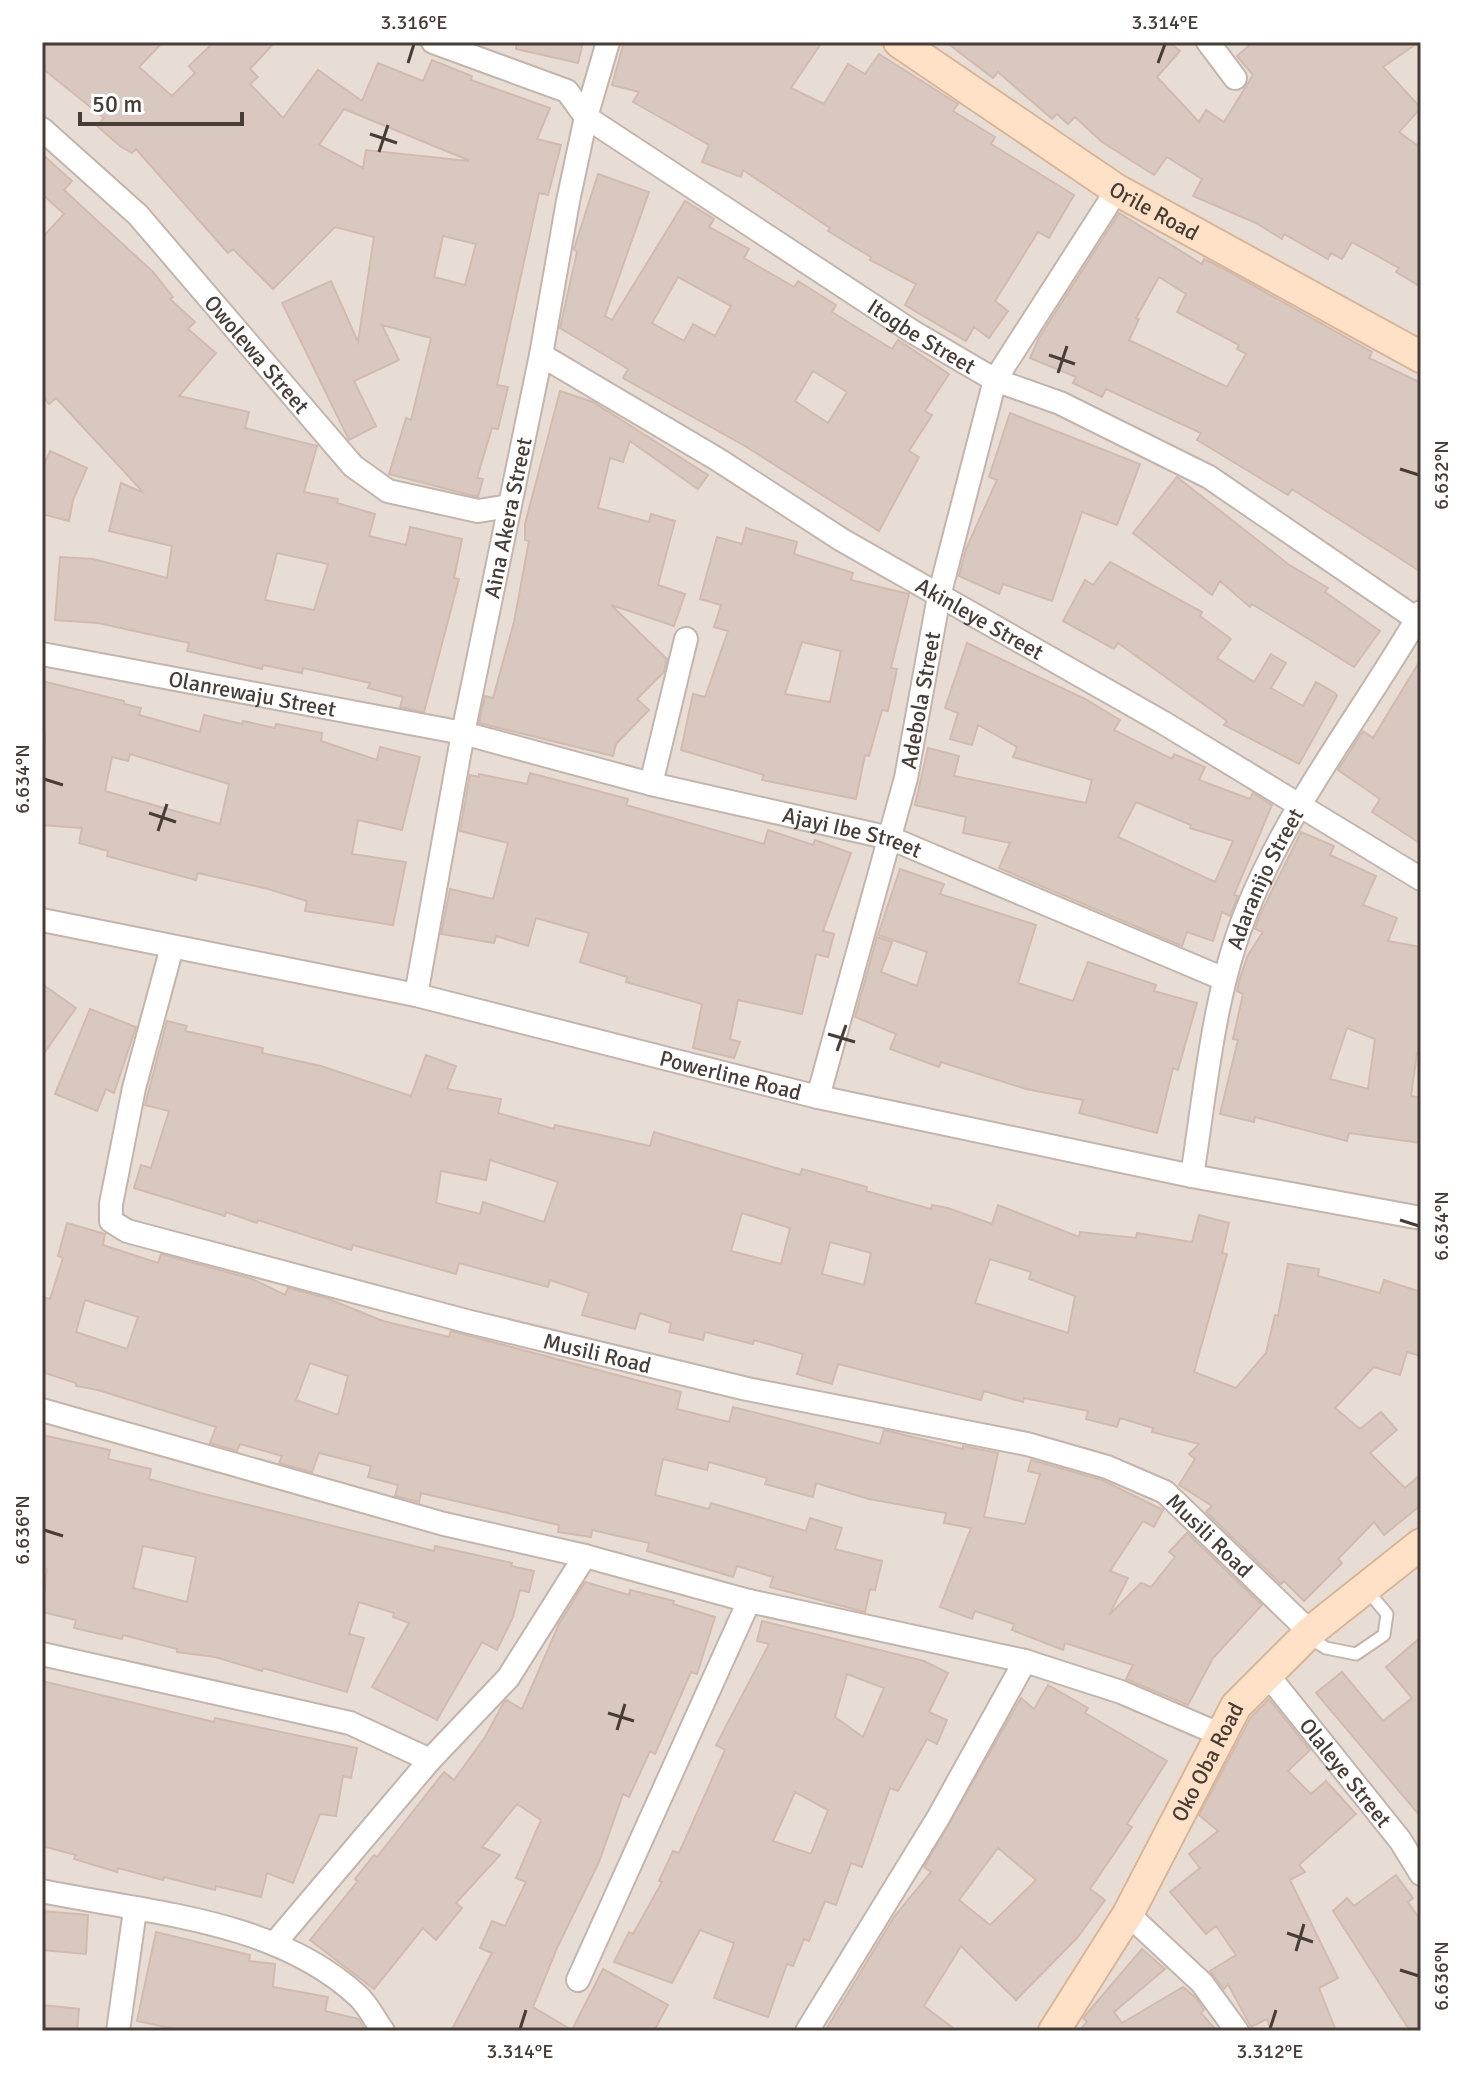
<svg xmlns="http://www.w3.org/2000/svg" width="1463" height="2073" font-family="Signika,sans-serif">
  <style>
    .residential { fill: #e8ddd5 }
    .building { fill: #d9c8bf; stroke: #d2baaf; stroke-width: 2; fill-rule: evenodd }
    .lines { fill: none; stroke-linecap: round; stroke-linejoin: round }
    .lane-casing { stroke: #c3b5ac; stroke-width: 15 }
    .street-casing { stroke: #c3b5ac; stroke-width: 26 }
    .secondary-casing { stroke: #d9b597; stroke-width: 34 }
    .lane { stroke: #fff; stroke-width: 11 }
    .street { stroke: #fff; stroke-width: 22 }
    .secondary { stroke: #ffe1c7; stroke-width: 30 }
    .ticks { fill: none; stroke: #483c36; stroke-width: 3 }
    .labels { text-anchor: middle; stroke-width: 8; stroke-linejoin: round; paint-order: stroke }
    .street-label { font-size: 22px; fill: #483c36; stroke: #fff }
    .neatline { fill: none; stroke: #483c36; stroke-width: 3 }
    .ticks-label { font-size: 20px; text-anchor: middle; fill: #483c36 }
  </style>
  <rect width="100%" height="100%" fill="#f4ede7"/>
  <!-- residential -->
  <path class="residential" d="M42,42H1421V2031H42Z"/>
  <!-- building -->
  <path class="building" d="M42,42H163L139,67L172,96L195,73L189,66L214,42H275L250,69L258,77L250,84L283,118L318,70L362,101L378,63L423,81L432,60L472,76L471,80L550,108L537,139L561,145L548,195L539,193L497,385L508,387L498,429L492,428L477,478L483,479L478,497L389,474L406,418L411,420L431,338L382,325L399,360L354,381L376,426L349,440L282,303L331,281L358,342L374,237L335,227L273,289L233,249L228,253L136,149L132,153L120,146L97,126L104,118L42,68ZM344,109L468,160V161L366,150L363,168L319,145ZM443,236L476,244L465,285L434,277Z
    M516,42H583L578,63L516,49Z
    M624,42H822L791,88L824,104L848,64L865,74L879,54L958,104L953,111L995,137L991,144L1074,195L1049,238L1038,232L995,301L1008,311L989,338L974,327L966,341L905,305L916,284L870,260L871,257L828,231L830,228L743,170L741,177L702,162L709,145L633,102L639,92L612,85Z
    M946,42H1169L1180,51L1157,77L1199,122L1206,110L1224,122L1253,75L1237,56L1253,42H1419L1383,67L1421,108L1399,132L1421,148V287L1396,272L1399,268L1352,242L1342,259L1331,253L1328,259L1284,234L1282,239L1256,223L1193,196L1202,179L1167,157L1154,175L1102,142L1075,117L1068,124L1057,114L1052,119L998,72L993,78Z
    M42,154L72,181L64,190L153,272L173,297L170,299L195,322L188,329L216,353L179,396L249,412L245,428L317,446L304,492L338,499L337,503L375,514L369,536L406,545L410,527L462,539L454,578L459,579L424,712L400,707L403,697L368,688L370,683L303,668L302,673L263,665L262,669L187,651L189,643L98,623L55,620L60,557L93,559L167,578L172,546L109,531L121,483L144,493L56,398L49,404L42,395V238L64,214L42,194ZM277,553L328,564L314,610L265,600Z
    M598,174L649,192L605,316L612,320L685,201L714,219L709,227L749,249L744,258L794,287L798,281L836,305L832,312L892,349L898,340L949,374L925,411L932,415L909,451L919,457L879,531L745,446L623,378L628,369L560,328L577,252L574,249ZM678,277L731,306L715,336L693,324L684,341L652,323ZM813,371L847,392L828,423L795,401Z
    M1119,213L1202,264L1204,259L1222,268L1372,352L1369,358L1421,383V572L1292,489L1288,495L1212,449L1197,440L1201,433L1106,389L1102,397L1073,383L1076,377L1030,358L1039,338ZM1159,277L1186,294L1177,312L1239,345L1237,349L1246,354L1227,387L1129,340L1139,319L1136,318Z
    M560,391L593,402L708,475L698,489L630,441L623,462L610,458L598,508L649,522L651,514L675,521L658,585L685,594L674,626L611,605L667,659L664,672L637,699L649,710L616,744L613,756L479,723L485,696L493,698L514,622L529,541L525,540V524Z
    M1010,413L1140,464L1117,525L1082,512L1052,601L1003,584L999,594L959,576L966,549L997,480L989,477Z
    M50,451L87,468L73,500L69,521L42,514V469Z
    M1177,477L1288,564L1328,588L1325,592L1380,631L1354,667L1252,604L1250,607L1220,581L1212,595L1133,533Z
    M746,528L797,542L794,554L853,573L851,580L909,594L891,668L897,669L888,711L882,710L869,756L865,755L856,799L762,780L764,775L681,750L693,694L705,697L728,631L714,627L721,605L700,599L717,537L742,544ZM802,642L841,651L830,702L785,694Z
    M1110,562L1202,612L1200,616L1231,639L1217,658L1254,682L1271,654L1286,663L1271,688L1303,706L1316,682L1335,693L1337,696L1299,764L1224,725L1227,721L1118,643L1114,649L1063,621L1085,580L1093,585Z
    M967,643L1085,699L1120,720L1114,730L1172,759L1174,754L1205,767L1199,780L1250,799L1253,793L1272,805L1234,895L1238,896L1230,916L1222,912L1213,941L1187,932L1182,946L999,868L1010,843L963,833L966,817L915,805L928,748L959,756L954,776L1086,803L1092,780L1013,757L1017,747L978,725L972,745L950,739L958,713L945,708ZM1136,802L1191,825L1190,828L1233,841L1215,882L1118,837Z
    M1421,659V844L1372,812L1380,799L1338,770L1363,731L1373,738Z
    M42,681L124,701V704L141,708L139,715L200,732L204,715L242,724L243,721L275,728L276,724L322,733L321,741L377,760L380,747L420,757L402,830L358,820L352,854L406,862L393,925L305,911L307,901L268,889L198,873L196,880L107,856L108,851L79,843L82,828L42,825L45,735L42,734ZM130,754L229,784L220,824L105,791L112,757L128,761Z
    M530,773L628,799L626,805L764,844L768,830L813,845L815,840L851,853L823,931L834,934L828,957L816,954L802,1014L738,1000L730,1039L740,1042L734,1058L693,1048L702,1004L626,982L627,977L580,962L589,933L536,918L528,946L496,936L494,943L441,934L450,889L493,899L508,843L460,831L470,775L479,777V774L527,784Z
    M1301,832L1334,846L1330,855L1376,876L1363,905L1397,918L1388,941L1421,947V1054L1417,1053L1411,1096L1421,1098V1143L1349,1133L1347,1141L1255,1117L1254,1122L1220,1114L1238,1040L1233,1039L1243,994L1237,991L1240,978L1248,955L1263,932L1255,929L1260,915ZM1347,1028L1375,1039L1368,1089L1330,1079Z
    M900,869L944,884L940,894L1036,925L1018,983L1073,1001L1088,962L1156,985L1154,991L1197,1003L1178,1070L1173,1068L1157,1133L1079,1113L1083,1100L1026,1089L941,1062L939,1067L890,1049L896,1034L855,1017L877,937L892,942L881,972L917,986L927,952L878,935Z
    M42,984L76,1008L42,1056Z
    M90,1009L136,1027L114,1093L106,1089L97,1111L55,1094Z
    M167,1021L187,1026L185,1031L263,1048L262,1053L321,1066L411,1096L426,1055L456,1066L447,1089L501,1099L498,1113L554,1129L555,1125L650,1146L654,1132L800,1175L802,1169L867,1187L866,1191L931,1209L932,1205L948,1208L992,1224L998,1205L1079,1237L1080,1232L1136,1238L1137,1233L1192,1242L1199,1215L1229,1223L1222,1253L1227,1254L1194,1372L1236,1388L1266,1353L1275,1315L1278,1316L1288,1264L1319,1269L1318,1276L1380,1293L1384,1280L1421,1292V1356L1407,1352L1400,1375L1374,1367L1335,1408L1360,1429L1381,1412L1397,1430L1370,1453L1405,1488L1421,1474V1505L1384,1535L1374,1522L1338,1559L1342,1563L1304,1601L1284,1581L1281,1584L1206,1512L1212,1506L1179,1485L1195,1459L1189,1454L1199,1444L1152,1432L1153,1428L1120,1418L1117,1427L1086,1419L1088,1411L1024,1398L1023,1402L984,1391L981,1400L838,1364L832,1384L797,1374L803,1354L754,1340L753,1344L705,1332L703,1340L669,1332L671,1323L640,1313L635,1329L582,1315L589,1293L550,1280L548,1287L459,1263L456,1274L353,1245L351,1250L258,1220L257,1223L226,1212L225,1216L134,1188L141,1165L151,1168L169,1111L145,1105ZM490,1160L558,1182L544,1222L483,1202L480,1214L436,1203L441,1171L486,1180ZM742,1213L790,1228L781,1264L731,1251ZM830,1242L871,1253L864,1285L822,1274ZM990,1259L1031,1272L1029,1279L1075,1296L1068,1333L975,1303Z
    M67,1223L105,1234L103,1245L158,1263L161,1254L252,1279L285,1295L288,1288L326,1298L383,1321L449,1337L451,1331L681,1392L677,1409L729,1422L733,1407L880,1444L884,1430L963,1449V1446L998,1453L984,1517L1025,1524L1040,1474L1028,1471L1031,1460L1102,1480L1163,1510L1154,1527L1143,1521L1110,1571L1128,1578L1109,1615L1141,1583L1151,1587L1175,1557L1169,1552L1187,1533L1262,1605L1213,1658L1188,1705L1126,1679L1133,1665L1065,1643L1063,1650L1012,1630L1014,1624L975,1611L972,1619L940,1607L971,1528L944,1523L946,1513L869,1499L816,1483L813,1497L765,1484L767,1478L709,1462L707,1470L663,1459L655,1495L709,1509L711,1503L806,1531L810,1518L842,1528L835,1549L882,1561L875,1590L870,1589L865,1612L770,1587L773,1577L737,1566L733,1577L647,1551L649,1543L592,1530L591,1537L558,1532L559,1525L421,1493L419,1502L395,1496L398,1485L368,1477L371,1466L319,1453L312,1472L279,1463L282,1456L240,1444L237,1451L210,1443L216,1427L98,1390L76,1386V1383L42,1372V1297L50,1299L63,1258L58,1256ZM85,1300L138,1317L127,1349L76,1332ZM310,1363L348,1376L338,1415L296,1400Z
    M42,1435L110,1450L108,1459L151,1469L149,1479L200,1493L434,1551L435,1546L512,1563L511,1566L534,1571L529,1592L520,1590L513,1617L497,1650L482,1642L437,1720L372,1687L409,1623L393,1617L394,1613L359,1602L349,1634L364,1638L347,1692L263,1668L262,1671L215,1657L177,1652V1649L123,1635L122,1639L74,1628L76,1620L42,1612L47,1569L42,1568ZM143,1546L196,1557L187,1602L133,1588Z
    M585,1582L629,1595L630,1590L674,1601L673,1604L715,1617L697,1674L691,1672L655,1754L650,1751L629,1797L623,1794L599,1862L557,1948L533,2007L572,2030L603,1969L668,2005L654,2031H451L492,1953L480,1948L492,1921L505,1926L526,1882L516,1878L541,1820L517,1804L482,1847L500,1855L456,1903L462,1908L436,1940L423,1928L374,1989L310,1940L358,1881L355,1879L374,1855L377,1857L444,1772L454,1780L485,1737L503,1704L506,1700L522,1709L559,1624Z
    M762,1621L924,1661L948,1673L929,1712L947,1720L937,1744L927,1739L898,1791L890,1788L862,1867L851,1863L836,1905L825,1901L809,1941L804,1939L793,1966L787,1964L768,2017L714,1998L734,1943L700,1930L672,1983L614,1962L629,1932L633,1934L662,1882L659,1881L673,1851L679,1853L725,1750L716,1745L769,1644L757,1641ZM847,1674L884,1688L863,1737L835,1717ZM795,1792L828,1810L811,1854L773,1841Z
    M1421,1637V1817L1316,1693L1342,1672L1383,1721L1412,1698L1386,1667Z
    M42,1681L214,1722L215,1718L357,1748L351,1778L343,1776L336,1816L320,1814L293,1883L267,1873L261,1897L216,1886L215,1890L164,1877L163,1880L118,1868L117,1872L74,1859L76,1855L42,1846Z
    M1048,1685L1088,1708L1085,1713L1167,1761L1127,1824L1132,1827L1090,1889L1105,1900L1077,1938L1016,2000L961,1946L924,2006L957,2031H825L894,1917L931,1872L924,1867L1021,1698L1034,1709ZM998,1848L1036,1880L990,1925L959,1900Z
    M1269,1699L1310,1750L1288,1771L1311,1794L1326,1781L1356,1814L1299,1865L1305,1872L1290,1880L1338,1978L1319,1988L1336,2031H1271L1267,2019L1251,2027L1228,1984L1224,1989L1210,1971L1236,1955L1216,1926L1206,1934L1170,1892L1200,1868L1189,1854L1218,1831L1199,1815L1251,1717Z
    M1396,1875L1413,1898L1408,1902L1421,1921V2031H1410L1333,1911L1347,1898L1354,1906Z
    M42,1911L88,1915L86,1954L42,1950Z
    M156,1932L250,1955L249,1961L275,1964L273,1987L328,1997L325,2011L359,2019L366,2031H184L137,2021Z
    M1142,1949L1165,1969L1114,2012L1122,2023L1183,1987L1196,1998L1204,2010L1201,2013L1217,2031H1079L1087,2022L1083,2018Z
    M42,2005L79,2009L77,2031H42Z"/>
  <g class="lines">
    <defs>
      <path id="lane" d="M1306,1636L1326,1648L1356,1654L1384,1635L1387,1614L1366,1589"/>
      <g id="street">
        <path id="s1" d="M433,42L567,91L586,117L913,332L995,380L1060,403L1209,477L1421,622"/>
        <path d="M1208,42L1235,78"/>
        <path id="s2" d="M42,129L138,215L353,466L388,491L478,511L509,506"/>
        <path id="s3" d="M541,355L717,459L842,540L1164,723L1421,879"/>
        <path id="s4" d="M42,654L463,733L651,784L890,838L1224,979"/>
        <path d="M651,784L686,639"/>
        <path id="s5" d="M42,920L416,995L818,1097L1192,1176L1421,1218"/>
        <path id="s6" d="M172,947L134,1088L111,1204V1221L127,1231L470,1322L747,1389L1027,1444L1107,1467L1165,1492L1310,1632"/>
        <path id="s7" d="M416,995L463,733L541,355L568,201L586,117L608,42"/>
        <path id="s8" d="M818,1097L906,778L939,596L995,380L1117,190"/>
        <path id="s9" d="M1192,1176C1206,1088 1213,994 1247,910C1290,803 1364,711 1421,612"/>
        <path d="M42,1410L444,1524L585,1556L749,1601L1025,1661L1121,1692L1219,1734"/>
        <path d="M42,1654L350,1723L430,1760"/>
        <path id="s10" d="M1267,1674L1400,1840L1421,1874"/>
        <path d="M42,1891C147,1913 275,1919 358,1996C368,2005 375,2020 383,2031"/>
        <path d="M1128,1914L1202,1983L1237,2031"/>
        <path d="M274,1944L430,1760L508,1678L585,1556"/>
        <path d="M578,1980L749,1601"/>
        <path d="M118,2031L135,1910"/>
        <path d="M807,2031L938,1818L1025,1661"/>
      </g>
      <g id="secondary">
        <path id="s11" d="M899,42L1117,190L1421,357"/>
        <path id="s12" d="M1054,2031L1128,1914L1236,1706L1310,1632L1421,1544"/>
      </g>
    </defs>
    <!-- lane casing -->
    <use href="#lane" class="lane-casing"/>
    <!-- street casing -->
    <use href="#street" class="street-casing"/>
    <!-- secondary casing -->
    <use href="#secondary" class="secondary-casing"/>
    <!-- lane -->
    <use href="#lane" class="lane"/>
    <!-- street -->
    <use href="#street" class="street"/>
    <!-- secondary -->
    <use href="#secondary" class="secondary"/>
  </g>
  <!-- ticks -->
  <path class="ticks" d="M408,63L414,44M1158,63L1165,44M370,134L397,143M379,152L388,125M1049,355L1075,364M1058,373L1067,346M1400,469L1419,475M44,779L63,785M149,813L176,822M158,831L167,804M828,1034L855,1042M837,1051L846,1025M1400,1220L1419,1226M44,1530L63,1536M608,1713L634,1721M617,1730L625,1704M1287,1933L1313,1942M1296,1951L1304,1924M1400,1970L1419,1976M520,2029L526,2010M1270,2029L1276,2010"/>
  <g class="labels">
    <!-- street labels -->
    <g class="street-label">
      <text dy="8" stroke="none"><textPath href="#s11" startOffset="306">Orile Road</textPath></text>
      <text dy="8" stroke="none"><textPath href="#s1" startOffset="576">Itogbe Street</textPath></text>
      <text dy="8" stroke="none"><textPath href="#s2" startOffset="312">Owolewa Street</textPath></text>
      <text dy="8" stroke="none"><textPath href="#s7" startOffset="486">Aina Akera Street</textPath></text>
      <text dy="8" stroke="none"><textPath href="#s3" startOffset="512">Akinleye Street</textPath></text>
      <text dy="8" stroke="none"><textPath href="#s4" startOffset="214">Olanrewaju Street</textPath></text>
      <text dy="8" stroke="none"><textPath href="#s8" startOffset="410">Adebola Street</textPath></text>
      <text dy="8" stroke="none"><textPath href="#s4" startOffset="830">Ajayi Ibe Street</textPath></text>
      <text dy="8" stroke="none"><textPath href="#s9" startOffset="308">Adaranijo Street</textPath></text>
      <text dy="8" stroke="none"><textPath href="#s5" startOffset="706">Powerline Road</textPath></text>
      <text dy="8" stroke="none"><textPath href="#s6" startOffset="786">Musili Road</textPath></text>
      <text dy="8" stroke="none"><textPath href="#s6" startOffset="1434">Musili Road</textPath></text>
      <text dy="8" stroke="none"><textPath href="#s12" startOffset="310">Oko Oba Road</textPath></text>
      <text dy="8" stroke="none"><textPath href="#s10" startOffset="126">Olaleye Street</textPath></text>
    </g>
  </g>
  <!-- border -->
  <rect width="1463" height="2073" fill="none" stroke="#ffffff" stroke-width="88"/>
  <!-- scale -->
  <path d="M80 112v12h162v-12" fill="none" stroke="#483c36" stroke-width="4"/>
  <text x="92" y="112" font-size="24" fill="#483c36" stroke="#ffffff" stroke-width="6" paint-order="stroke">50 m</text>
  <rect x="44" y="44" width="1375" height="1985" class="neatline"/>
  <g class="ticks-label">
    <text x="414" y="29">3.316°E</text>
    <text x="1165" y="29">3.314°E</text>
    <text transform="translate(1441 475) rotate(-90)" y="7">6.632°N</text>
    <text transform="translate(22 779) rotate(-90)" y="7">6.634°N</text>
    <text transform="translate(1441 1226) rotate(-90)" y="7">6.634°N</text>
    <text transform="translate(22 1530) rotate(-90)" y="7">6.636°N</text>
    <text transform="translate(1441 1976) rotate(-90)" y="7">6.636°N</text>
    <text x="520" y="2058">3.314°E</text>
    <text x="1270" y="2058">3.312°E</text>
  </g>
</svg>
